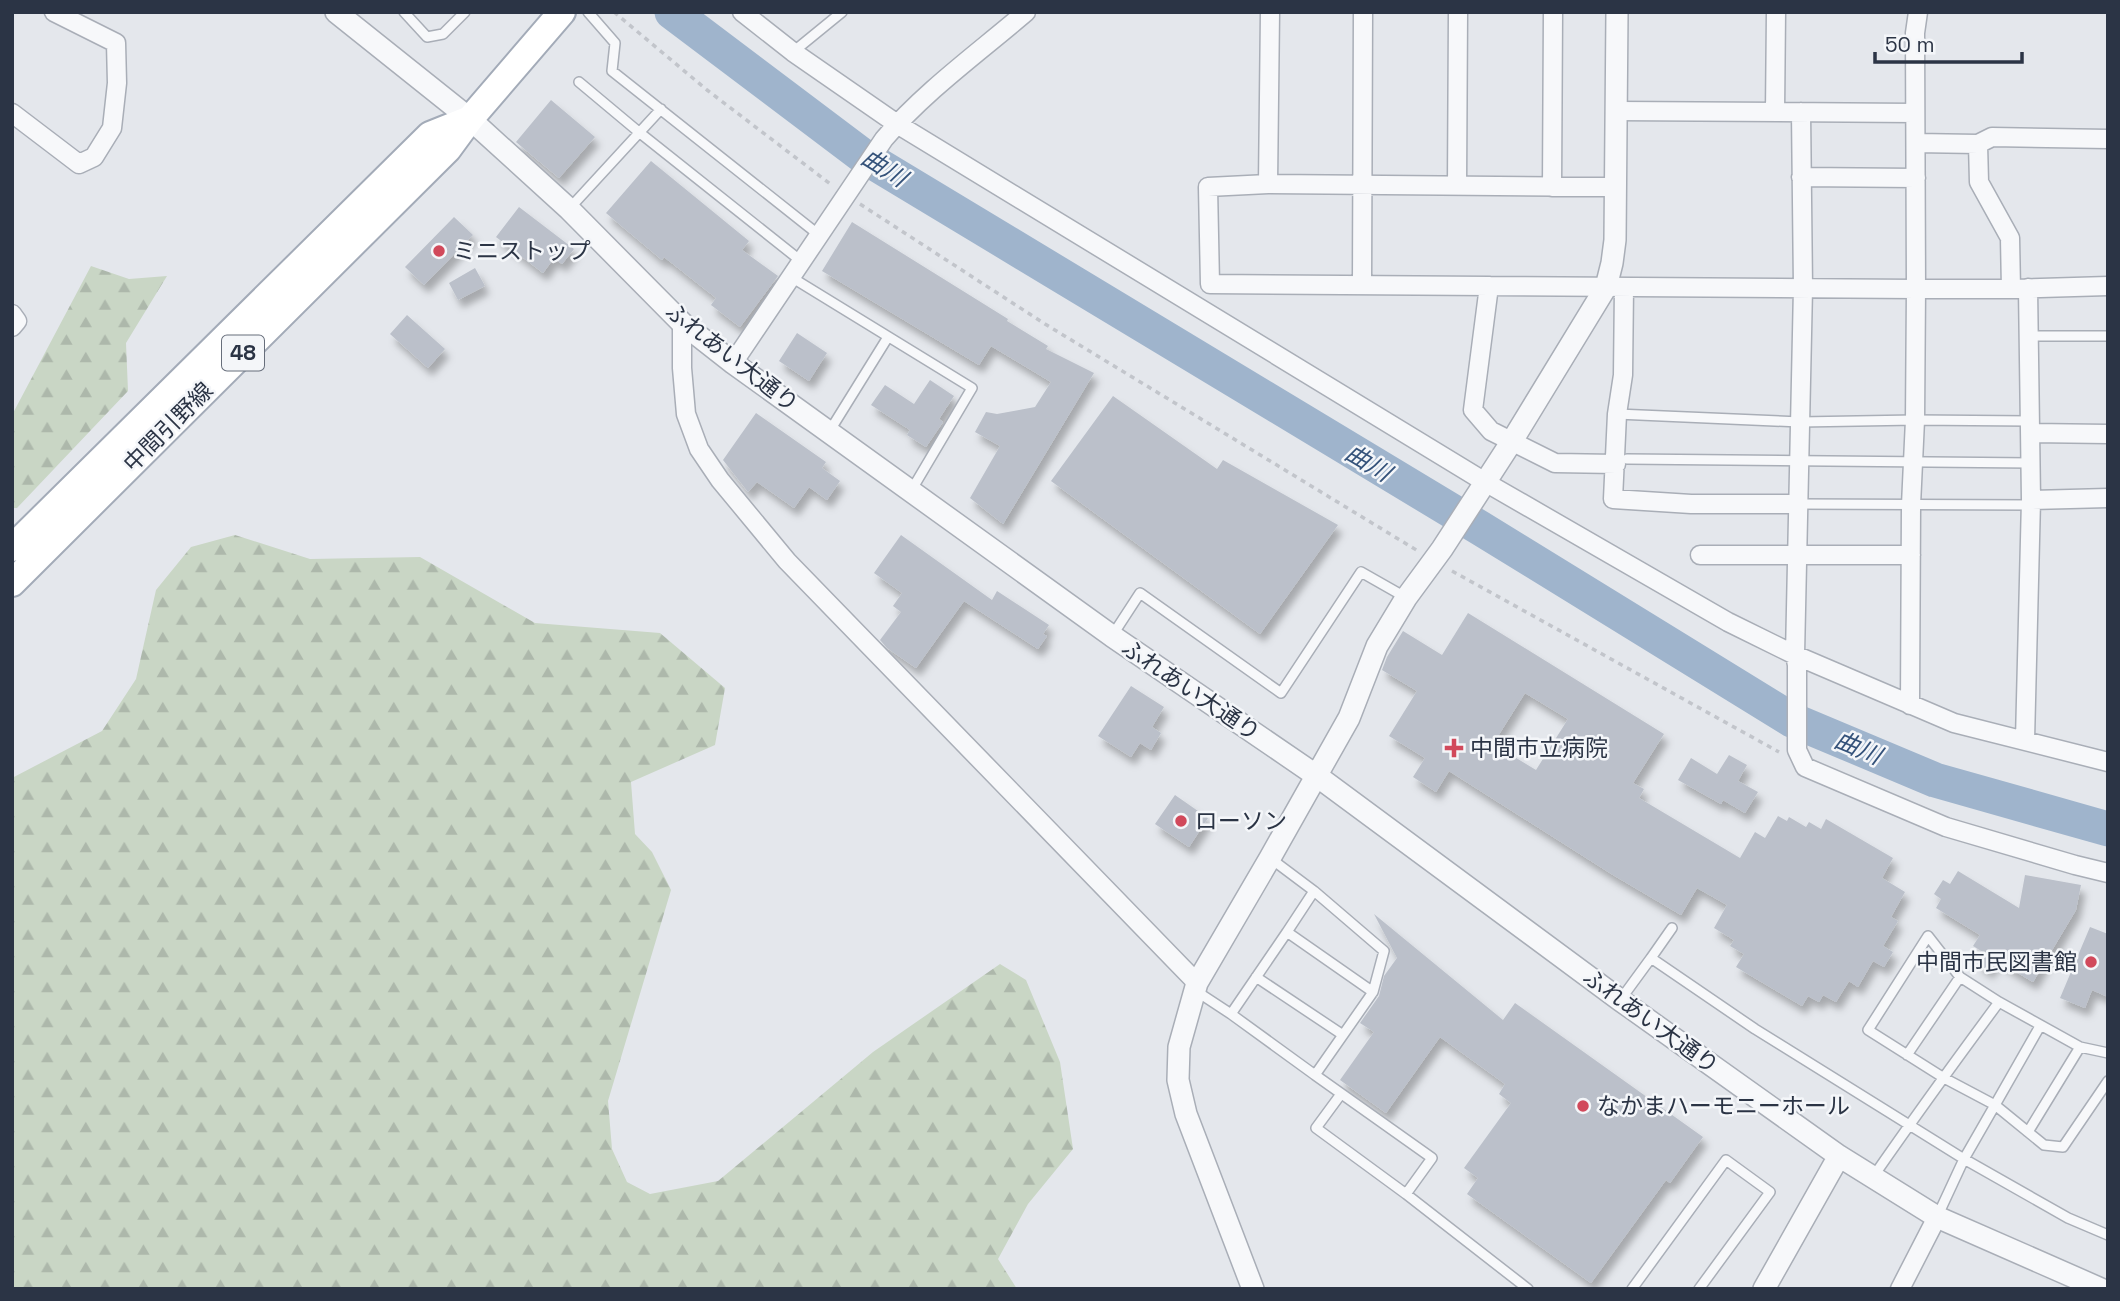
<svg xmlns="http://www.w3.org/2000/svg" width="2120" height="1301" font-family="'Space Grotesk','Noto Sans JP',sans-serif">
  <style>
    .forest { fill: url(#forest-firs) }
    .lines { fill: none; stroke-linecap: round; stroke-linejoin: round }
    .river { stroke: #9fb4cc; stroke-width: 35 }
    .building { fill: #bbc0ca; fill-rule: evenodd; filter: url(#shadow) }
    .service-casing { stroke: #a9aeb7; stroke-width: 12 }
    .minor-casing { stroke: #a9aeb7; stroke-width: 21 }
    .tertiary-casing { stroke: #a9aeb7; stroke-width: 24 }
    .primary-casing { stroke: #a3abb8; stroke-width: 30 }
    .path { stroke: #c2c5cb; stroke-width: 3.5; stroke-dasharray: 5 5; stroke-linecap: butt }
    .service { stroke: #f7f8fa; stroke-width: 9 }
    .minor { stroke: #f7f8fa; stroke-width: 18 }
    .tertiary { stroke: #f7f8fa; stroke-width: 21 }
    .primary { stroke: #fff; stroke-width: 26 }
    .poi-dot { fill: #d1495b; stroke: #f4f6f9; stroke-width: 2.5 }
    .labels { text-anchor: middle; stroke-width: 5; stroke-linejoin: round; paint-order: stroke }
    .shield { fill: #f4f6f9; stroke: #676e7b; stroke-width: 2 }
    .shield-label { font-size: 21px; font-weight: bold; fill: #2b3445 }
    .poi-label { font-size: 23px; fill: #2b3445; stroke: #f4f6f9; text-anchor: start }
    .street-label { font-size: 23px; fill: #2b3445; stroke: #f4f6f9 }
    .water-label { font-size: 24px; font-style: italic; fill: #34527a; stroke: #f4f6f9 }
  </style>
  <defs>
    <pattern id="forest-firs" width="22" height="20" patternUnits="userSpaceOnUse" patternTransform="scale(1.75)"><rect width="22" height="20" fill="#c9d6c5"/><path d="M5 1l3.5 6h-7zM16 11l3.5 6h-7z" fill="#adb8ab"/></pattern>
    <filter id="shadow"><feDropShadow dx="4.5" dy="8" stdDeviation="3.5" flood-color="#0004"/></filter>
  </defs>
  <rect width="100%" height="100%" fill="#e4e7ec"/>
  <!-- forest -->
  <path class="forest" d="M91,266L129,279L167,276L126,343L128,391L17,508H12V415Z
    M235,535L310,559L420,557L535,623L660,633L725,688L715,745L631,782L635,834L652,852L671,890L608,1101L612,1149L627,1182L650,1194L718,1181L873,1052L1000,964L1026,980L1060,1062L1073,1149L1028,1204L998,1259L1017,1289H12V778L102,731L136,679L156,590L191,547Z"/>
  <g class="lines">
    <!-- river -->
    <path class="river" d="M672,12L863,156L1480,528L1792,720L1935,780L2108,829"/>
  </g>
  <!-- building -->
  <path class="building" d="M551,100L595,137L559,178L516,142Z
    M651,161L749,241L742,250L778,276L740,327L711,305L716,298L664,257L662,260L606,213Z
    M519,207L574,249L562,264L554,258L543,273L496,237Z
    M454,217L473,235L424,285L405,267Z
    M852,222L1008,319L1007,321L1048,346L1046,349L1094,373L1003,524L970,498L1000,446L975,432L986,412L997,414L1035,407L1051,382L991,346L979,365L822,271Z
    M475,268L485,286L458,300L449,283Z
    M407,315L445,349L428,368L390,334Z
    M797,333L827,353L809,381L779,361Z
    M930,380L954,396L939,419L943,422L926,447L907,435L910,430L871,405L885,385L914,404Z
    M1113,396L1217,469L1223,460L1338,525L1260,634L1051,481Z
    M756,413L826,462L822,468L840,481L827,500L809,487L794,508L757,482L748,492L723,460Z
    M901,535L992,600L997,591L1049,625L1043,634L1047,636L1038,649L964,601L916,668L887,648L880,640L901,612L893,606L902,593L874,573Z
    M1468,613L1664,734L1633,783L1644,789L1639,798L1740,858L1755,832L1765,838L1778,816L1787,821L1789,817L1806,827L1809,822L1821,829L1826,819L1893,858L1882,878L1905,892L1891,917L1898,921L1883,946L1893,952L1884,967L1873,961L1858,987L1849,981L1836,1002L1823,995L1819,1002L1808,996L1802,1006L1736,967L1744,954L1730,946L1734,940L1714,928L1727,905L1697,888L1681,915L1613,875L1449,771L1436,792L1413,777L1425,758L1389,736L1417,691L1382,670L1387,657L1403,631L1442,655ZM1525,693L1568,719L1536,770L1493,744Z
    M1131,686L1164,707L1152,727L1161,733L1151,750L1140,743L1131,757L1098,736Z
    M1729,755L1747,765L1738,781L1758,792L1745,813L1723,800L1721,804L1678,780L1691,758L1717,774Z
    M1175,795L1208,818L1189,847L1155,824Z
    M1958,871L2019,908L2025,875L2081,885L2076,910L2033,982L1996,960L1989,971L1977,963L1983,952L1973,946L1980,935L1936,908L1941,899L1934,894L1943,880L1950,884Z
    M1374,914L1503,1020L1515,1003L1703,1137L1670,1183L1666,1180L1591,1283L1467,1194L1478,1178L1464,1168L1511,1103L1499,1094L1505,1084L1440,1037L1386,1113L1340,1080L1374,1032L1360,1023L1379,996L1384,976L1397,958Z
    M2090,927L2108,934V997L2092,990L2085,1008L2060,998Z"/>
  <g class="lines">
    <defs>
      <path id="service" d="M404,12L427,37L443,34L465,12
        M588,12L615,43L612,71L819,235
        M793,52L842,12
        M579,82L640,133L801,261
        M569,209L661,109
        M791,277L972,388L911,491
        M2029,336H2108
        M1617,414L1800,422L1915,420L2030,421
        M829,432L888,337
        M1627,459L2031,463
        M1798,504L2031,505
        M1112,636L1140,593L1281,693L1361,572L1405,597
        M1270,858L1314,891L1384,951L1373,992L1287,932L1314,891
        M1651,958L1672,928
        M1256,977L1343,1035
        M1196,991L1231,1014L1287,932
        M1621,999L1651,958L1755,1029L1964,1159L2068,1218L2108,1235
        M1999,1002L2080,1047L2108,1053
        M1231,1014L1315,1075L1373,992
        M2040,1026L1995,1105L2044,1145L2063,1147L2108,1081
        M1907,1055L1960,977
        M1315,1075L1432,1158L1406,1194L1316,1128L1341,1094
        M2028,1132L2080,1047
        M1873,1177C1914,1118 1956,1060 1999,1002L1960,977L1928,936L1868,1030L1944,1078L1995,1105L1964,1159L1938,1215
        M1406,1194L1528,1289
        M1632,1289L1726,1160L1770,1192L1699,1289"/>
      <path id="minor" d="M742,12L793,52L897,124L1485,482L1728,622L1795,655L1954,723L2108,762
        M1617,111L1915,113
        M1775,112L1776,12
        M1801,112L1803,288L1795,655L1797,665V750L1805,767L1946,827L2075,865L2108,873
        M12,113L79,164L94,157L112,128L117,83L116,43L54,12
        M1916,143L1978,144L1979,182L2010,238L2011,289
        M1978,144L1992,137L2108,139
        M1801,177L1916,178
        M1268,184L1270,12
        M1457,186L1458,12
        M1552,187L1553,12
        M1616,187L1268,184L1208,187L1210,284L1916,289H2011L2108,286
        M1362,285L1363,12
        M1489,286L1473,410L1491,431L1555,463L1616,464
        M1624,287L1623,375L1617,414L1613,499L1691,504H1798
        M12,314L17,321L12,327
        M682,323V368L686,414L699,449L720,480L787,561L1197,983
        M733,363L884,139C925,91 978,53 1026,12
        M2030,433L2108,434
        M2031,500L2108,498
        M1700,555H1911
        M1910,705L1911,505L1915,420L1916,289L1915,33L1918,12
        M2025,740L2031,500L2028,288
        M1900,1289L1937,1217"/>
      <path id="tertiary" d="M336,12L470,119L569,209L682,323L733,363L1112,636L1317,776L1620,1000L1839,1156L1937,1217L2101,1289
        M1253,1289L1186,1114L1178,1080L1179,1047L1197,983L1270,858L1349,718L1377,646L1406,598L1442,549L1512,441L1606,287L1612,263L1615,240L1617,12
        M1764,1289L1839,1156"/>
      <path id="primary" d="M12,548L430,135L470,119
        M12,583L448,149L470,119L562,12"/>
    </defs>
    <!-- service casing -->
    <use href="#service" class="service-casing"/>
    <!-- minor casing -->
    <use href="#minor" class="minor-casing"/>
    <!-- tertiary casing -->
    <use href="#tertiary" class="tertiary-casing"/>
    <!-- primary casing -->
    <use href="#primary" class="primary-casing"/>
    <!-- path -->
    <path class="path" d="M614,12L707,90L833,186
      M860,204L1045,324L1418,551
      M1452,571L1779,752"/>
    <!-- service -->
    <use href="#service" class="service"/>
    <!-- minor -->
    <use href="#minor" class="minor"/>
    <!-- tertiary -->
    <use href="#tertiary" class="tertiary"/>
    <!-- primary -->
    <use href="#primary" class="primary"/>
  </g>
  <!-- markers -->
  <g class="poi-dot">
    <circle cx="439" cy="251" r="7"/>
    <path d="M1450.5 737.5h7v7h7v7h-7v7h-7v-7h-7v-7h7z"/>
    <circle cx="1181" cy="821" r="7"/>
    <circle cx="2091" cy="962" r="7"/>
    <circle cx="1583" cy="1106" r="7"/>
  </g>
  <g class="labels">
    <!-- shield labels -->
    <rect class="shield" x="222" y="335.5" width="42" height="35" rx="5"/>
    <g class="shield-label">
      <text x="243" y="360">48</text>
    </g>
    <!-- poi labels -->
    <g class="poi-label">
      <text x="453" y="259">ミニストップ</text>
      <text x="1470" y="756">中間市立病院</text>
      <text x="1195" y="829">ローソン</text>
      <text x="2077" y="970" text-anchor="end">中間市民図書館</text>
      <text x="1597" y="1114">なかまハーモニーホール</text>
    </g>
    <!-- street labels -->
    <g class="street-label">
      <text transform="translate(732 357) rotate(38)" y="8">ふれあい大通り</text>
      <text transform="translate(168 427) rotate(-45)" y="8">中間引野線</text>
      <text transform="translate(1191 690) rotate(34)" y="8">ふれあい大通り</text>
      <text transform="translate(1651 1021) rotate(36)" y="8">ふれあい大通り</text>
    </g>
    <!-- water labels -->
    <g class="water-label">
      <text transform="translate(884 168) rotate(32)" y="8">曲川</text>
      <text transform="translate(1368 463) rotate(31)" y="8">曲川</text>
      <text transform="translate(1858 748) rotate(23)" y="8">曲川</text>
    </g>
  </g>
  <!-- border -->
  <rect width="2120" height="1301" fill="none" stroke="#2b3445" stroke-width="28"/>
  <!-- scale -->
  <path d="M1875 52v10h147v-10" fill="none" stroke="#2b3445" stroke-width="3.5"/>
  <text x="1885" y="52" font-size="21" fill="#2b3445" stroke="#f4f6f9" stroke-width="5" paint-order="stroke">50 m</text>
</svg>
